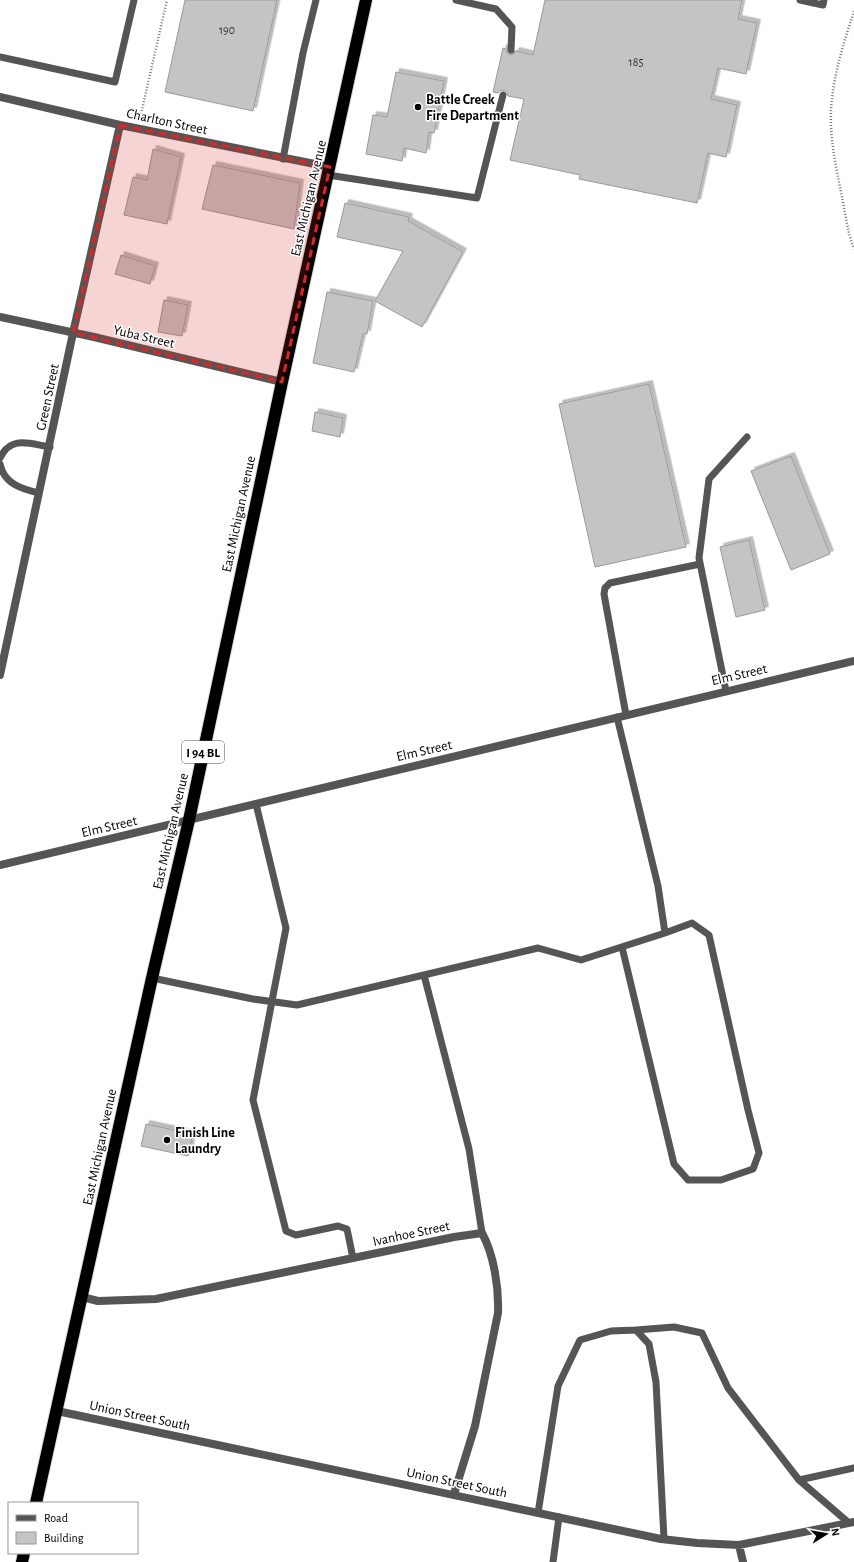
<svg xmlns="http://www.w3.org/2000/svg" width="854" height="1562" font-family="'Alegreya Sans',sans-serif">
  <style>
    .building { fill: #c4c4c4; stroke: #999; filter: url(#shadow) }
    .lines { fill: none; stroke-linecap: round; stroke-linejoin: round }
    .highway-casing { stroke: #dbdbdb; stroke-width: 14 }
    .path { stroke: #777; stroke-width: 2.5; stroke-dasharray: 1 2; stroke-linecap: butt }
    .lane { stroke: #555; stroke-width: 7 }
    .street { stroke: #555; stroke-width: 8 }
    .highway { stroke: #000; stroke-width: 12 }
    .marked { fill: #d62828; fill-opacity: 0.2; stroke: #d62828; stroke-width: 3; stroke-dasharray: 8 5; stroke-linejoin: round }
    .poi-dot { fill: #000; stroke: #fff; stroke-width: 1.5 }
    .labels { text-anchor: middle; stroke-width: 3; stroke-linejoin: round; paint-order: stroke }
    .number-label { font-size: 12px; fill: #313131 }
    .shield { fill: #fff; stroke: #4c4c4c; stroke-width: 1 }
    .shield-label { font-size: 13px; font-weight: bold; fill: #000 }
    .poi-label { font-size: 14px; font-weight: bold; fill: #000; stroke: #fff; text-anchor: start }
    .street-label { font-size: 14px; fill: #000; stroke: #fff }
  </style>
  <defs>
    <filter id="shadow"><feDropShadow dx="3.5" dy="-3.5" stdDeviation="0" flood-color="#0004"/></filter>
  </defs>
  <rect width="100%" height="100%" fill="#fff"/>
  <!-- building -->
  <path class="building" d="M185,0H277L253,111L165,92Z
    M545,0H742L738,19L757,23L746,74L718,68L711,99L737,105L726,157L708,153L697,203L579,179L580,175L510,160L524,99L508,96L507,92L504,90L500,91L498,93L493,92L503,48L506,49L507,53L510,55L514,54L516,51L533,55Z
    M396,72L444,81L434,133L429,132L426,153L404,148L402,161L366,154L373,115L387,117Z
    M153,149L181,157L167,224L124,215L133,177L147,180Z
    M213,165L300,183L294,229L202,209Z
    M345,203L409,217L408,221L463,252L422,327L375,301L403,251L337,237Z
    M121,255L155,266L150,284L115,274Z
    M327,292L373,301L367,334H363L354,372L313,363Z
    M164,300L188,305L182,336L158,332Z
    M649,384L686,547L595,567L559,404Z
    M315,412L343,418L340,437L312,431Z
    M791,456L830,554L791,570L751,471Z
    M749,540L765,610L736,617L720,547Z
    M146,1124L193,1134L188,1156L141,1146Z"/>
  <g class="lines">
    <defs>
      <path id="highway" d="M36,1503L152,978L189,820L282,382L366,0
        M22,1562L24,1553"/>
    </defs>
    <!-- highway casing -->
    <use href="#highway" class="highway-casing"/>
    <!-- path -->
    <path class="path" d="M854,11C845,39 835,69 832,99C828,130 835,162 841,192C845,211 847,231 854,249
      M141,114L167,0"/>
    <!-- lane -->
    <path class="lane" d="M456,0L496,9L512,27L511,50
      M800,0L823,5L824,0
      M0,57L115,82L134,0
      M283,159L303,53L316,0
      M328,175L477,198L503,95
      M0,458C11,435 30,444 50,447
      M0,464C4,484 22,489 39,493
      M726,691L699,558L709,479L747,437
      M626,715L604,594L605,588L610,583L700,564
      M256,804L286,928L253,1100L286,1231L296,1235L338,1226L347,1229L353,1258
      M622,947L674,1164L688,1180H721L753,1169L759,1153L748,1110L709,935L692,923L665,933
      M424,975L469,1149L482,1233
      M152,978L253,999L297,1005L538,948L581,960L665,933L658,886L617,717
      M636,1330L674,1327L702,1333L728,1388L799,1480L849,1523
      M799,1480L854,1468
      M538,1513L558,1386L580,1340L611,1331L636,1330L649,1344L656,1382L664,1539
      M553,1562L559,1517"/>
    <!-- street -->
    <path class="street" d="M0,97L120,125L330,167
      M0,317L94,337L282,382
      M0,675L73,333L120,125
      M0,865L854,661
      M82,1297L98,1301L156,1299L454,1237L482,1233C494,1255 499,1288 498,1313L475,1426L454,1494
      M57,1411L661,1539L697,1543L739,1545L854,1522
      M739,1545L743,1562"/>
    <!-- highway -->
    <use href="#highway" class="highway"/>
  </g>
  <!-- marked area -->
  <path class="marked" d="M120,125L330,167L282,382L73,333Z"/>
  <!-- markers -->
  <g class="poi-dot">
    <circle cx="418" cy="107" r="4"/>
    <circle cx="167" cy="1140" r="4"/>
  </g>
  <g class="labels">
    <!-- number labels -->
    <g class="number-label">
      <text x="227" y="34">190</text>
      <text x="636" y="66">185</text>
    </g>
    <!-- shield labels -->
    <rect class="shield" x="182" y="741" width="42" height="22" rx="3"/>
    <g class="shield-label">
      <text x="203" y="757">I 94 BL</text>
    </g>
    <!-- poi labels -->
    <g class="poi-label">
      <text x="426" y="104">Battle Creek<tspan x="426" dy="16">Fire Department</tspan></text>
      <text x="175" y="1137">Finish Line<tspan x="175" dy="16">Laundry</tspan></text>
    </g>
    <!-- street labels -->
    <g class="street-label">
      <text transform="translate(167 121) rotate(12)" y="5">Charlton Street</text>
      <text transform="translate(308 198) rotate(-77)" y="5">East Michigan Avenue</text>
      <text transform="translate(144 336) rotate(13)" y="5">Yuba Street</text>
      <text transform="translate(47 397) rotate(-78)" y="5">Green Street</text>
      <text transform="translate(238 514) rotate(-78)" y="5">East Michigan Avenue</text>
      <text transform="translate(739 674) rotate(-13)" y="5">Elm Street</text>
      <text transform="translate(424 750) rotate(-13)" y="5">Elm Street</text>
      <text transform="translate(109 826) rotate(-13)" y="5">Elm Street</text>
      <text transform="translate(170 831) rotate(-77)" y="5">East Michigan Avenue</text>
      <text transform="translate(99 1147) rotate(-78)" y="5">East Michigan Avenue</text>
      <text transform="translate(411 1233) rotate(-12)" y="5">Ivanhoe Street</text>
      <text transform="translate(140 1415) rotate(12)" y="5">Union Street South</text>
      <text transform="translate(457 1482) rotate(12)" y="5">Union Street South</text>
    </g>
  </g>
  <!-- legend -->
  <rect x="8" y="1502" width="130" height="52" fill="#ffffff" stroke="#999999"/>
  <rect x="16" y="1515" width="20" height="6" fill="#555555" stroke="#999999"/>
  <text x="44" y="1522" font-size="12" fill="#000000">Road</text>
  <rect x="16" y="1532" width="20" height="12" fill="#c4c4c4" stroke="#999999"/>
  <text x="44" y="1542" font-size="12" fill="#000000">Building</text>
  <!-- north arrow -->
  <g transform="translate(826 1534) rotate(79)" stroke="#ffffff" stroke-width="3" paint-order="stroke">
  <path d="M0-3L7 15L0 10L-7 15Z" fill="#000000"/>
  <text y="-6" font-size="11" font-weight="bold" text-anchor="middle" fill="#000000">N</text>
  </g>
</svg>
